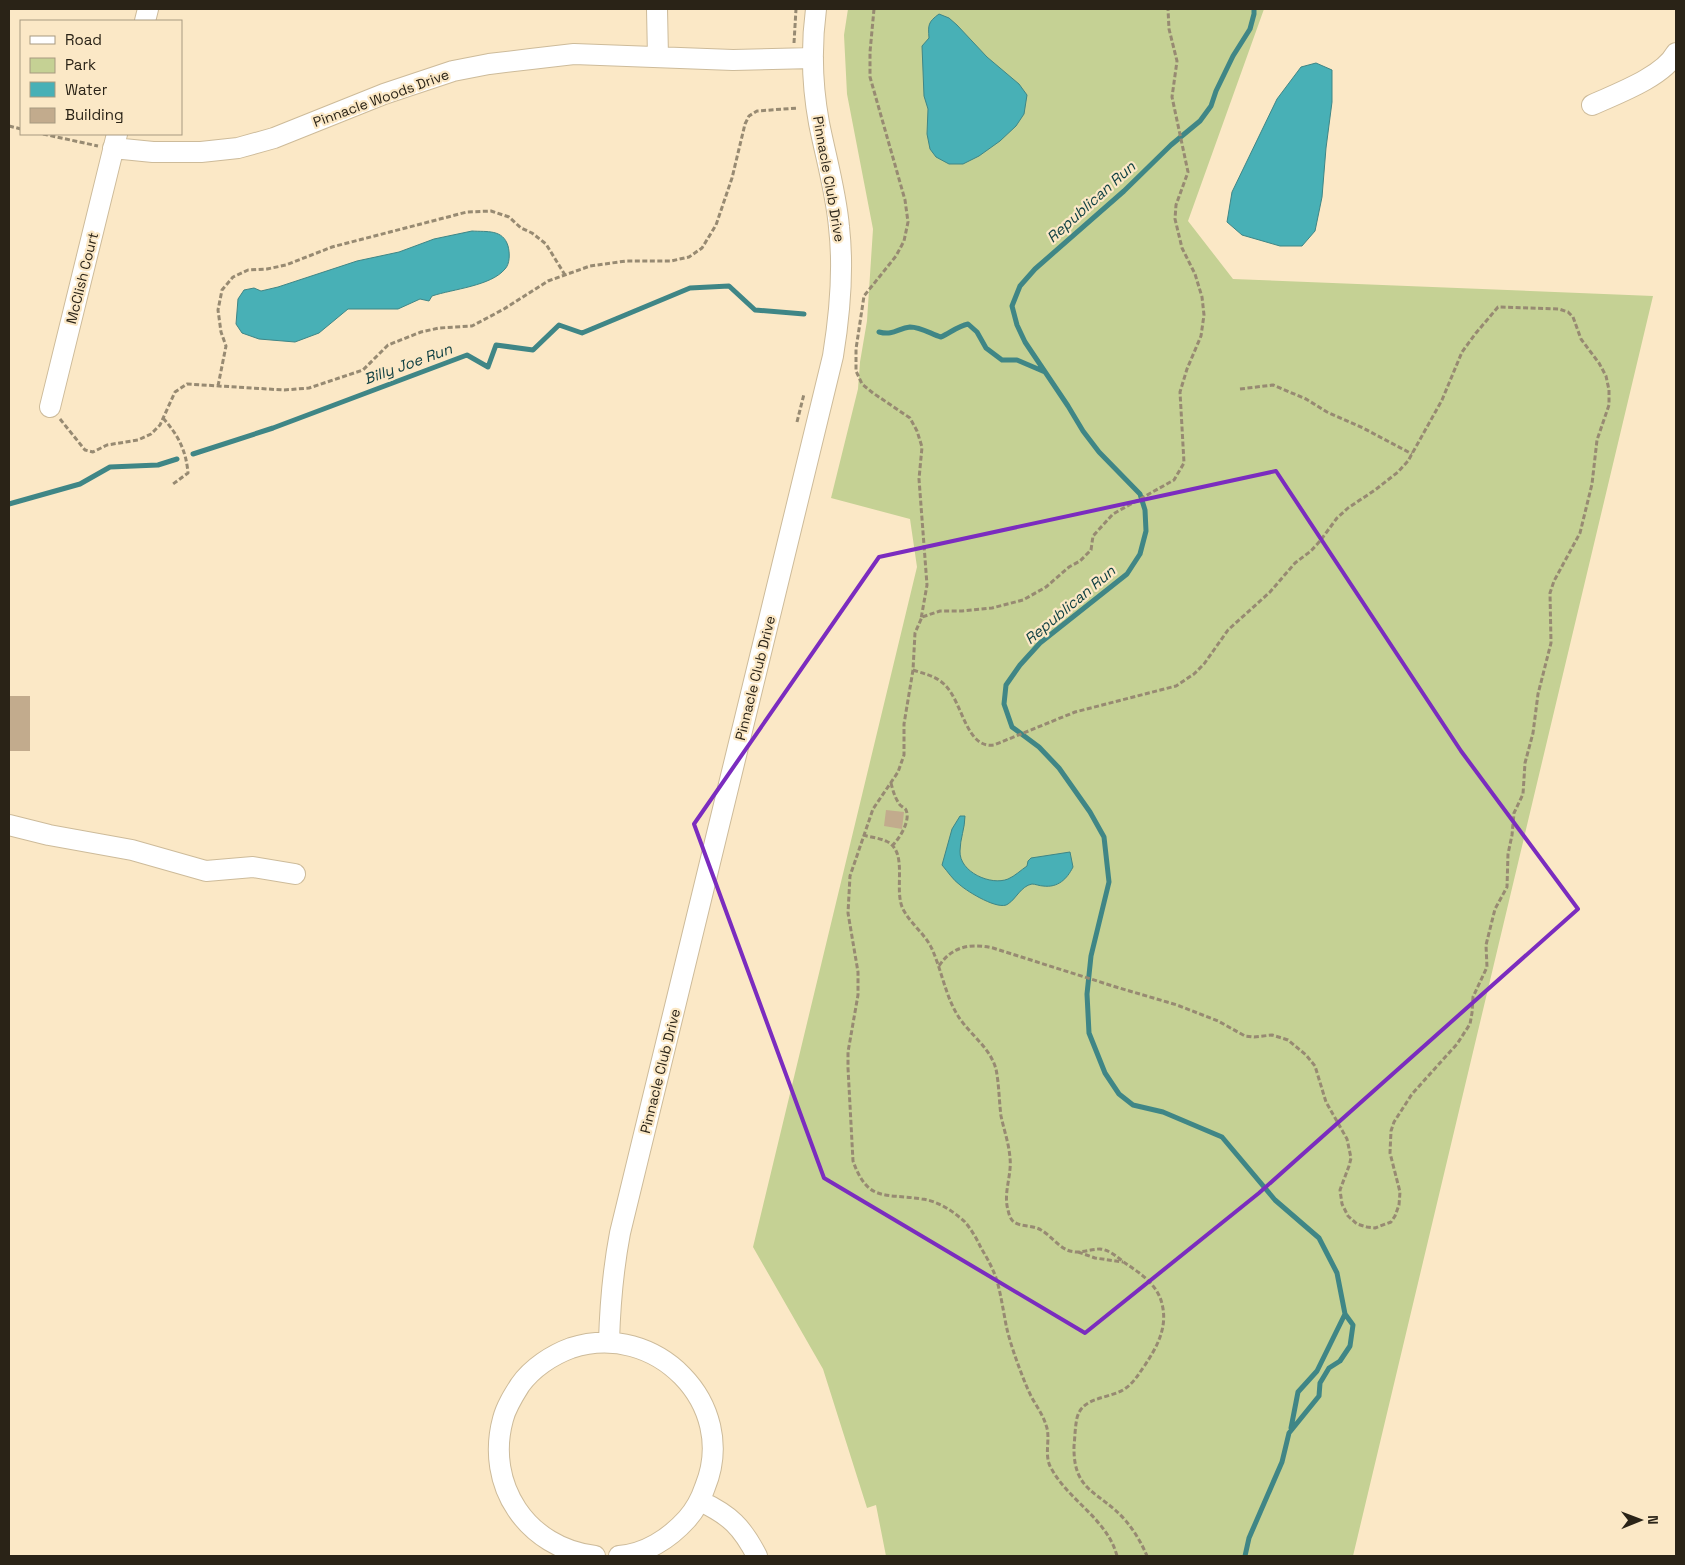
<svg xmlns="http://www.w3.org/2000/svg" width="1685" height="1565" font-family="'Space Grotesk',sans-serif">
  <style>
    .green { fill: #c5d194 }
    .water { fill: #48b0b6; stroke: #3f8686 }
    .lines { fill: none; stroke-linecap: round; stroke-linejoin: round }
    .stream { stroke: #3f8686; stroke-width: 5 }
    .building { fill: #c2ab8d }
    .minor-casing { stroke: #cdbb9a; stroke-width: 22 }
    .path { stroke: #978a72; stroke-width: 3; stroke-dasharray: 5 2.5; stroke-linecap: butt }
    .minor { stroke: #fff; stroke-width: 20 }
    .marked { fill: none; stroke: #7b2cbf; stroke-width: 4; stroke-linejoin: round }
    .labels { text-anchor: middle; stroke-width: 4.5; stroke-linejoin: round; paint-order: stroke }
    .street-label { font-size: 14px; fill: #2a2317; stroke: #fbe8c6 }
    .water-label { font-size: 15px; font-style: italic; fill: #0d3e41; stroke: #fbe8c6 }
  </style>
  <rect width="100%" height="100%" fill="#fbe8c6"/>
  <!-- green -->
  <path class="green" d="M848,9H1264L1188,221L1233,279L1653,296L1353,1556H886L876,1505L867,1508L823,1369L753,1247L917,567L910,519L831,498L858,389L860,362L867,321L873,229L847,94L844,35Z"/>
  <!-- water -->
  <path class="water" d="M939,14L949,18L957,25L987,57L1019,84L1027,95L1024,114L1016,126L1000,141L979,156L963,164H949L936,157L930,149L927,134L928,109L924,96L922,46L929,38C928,25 928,22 939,14Z
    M1316,63L1332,70V102L1326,148L1322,197L1315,231L1302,246H1280L1242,235L1227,222L1232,192L1277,99L1301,67Z
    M472,231C487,232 503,229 508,246C510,253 510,264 505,269C491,286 453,289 432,296L429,301L420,299L398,309H348L319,333L295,342L259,339L242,333L236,324L238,299L244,290L254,288L261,291L278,287L357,261L399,252L434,239Z
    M960,816H965C965,828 960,839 960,851C959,872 991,886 1008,879C1015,876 1021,870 1027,866L1028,861L1031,858L1070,852L1073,867C1067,879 1058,888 1043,886C1040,886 1035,884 1032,884C1021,886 1016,899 1008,904C999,911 968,892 960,885C953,880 948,872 942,865L952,829Z"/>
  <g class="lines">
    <!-- stream -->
    <path class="stream" d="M879,332C894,336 898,328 910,327C921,327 931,334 941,337C950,333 958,326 968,324L977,332L986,348L1002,360H1017L1045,372
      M193,454L273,428L467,355L488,367L496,345L533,350L559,325L582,333L690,288L729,286L755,310L804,314
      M9,504L80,484L110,467L158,465L177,459
      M1291,1428L1298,1392L1317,1371L1345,1314
      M1245,1556L1249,1538L1282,1462L1289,1433L1319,1396L1320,1383L1329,1368L1340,1361L1350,1346L1353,1325L1345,1314L1337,1273L1319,1238L1275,1200L1222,1137L1163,1112L1133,1105L1119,1094L1105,1073L1089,1033L1087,994L1091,956L1109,882L1104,837L1090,812L1059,768L1039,747L1012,727L1004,704L1006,685L1020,665L1040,643L1127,574L1140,554L1146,531L1145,510L1140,494L1099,452L1083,431L1068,406L1025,342L1017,325L1012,306L1020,286L1035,269L1124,191L1171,145L1200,121L1211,106L1216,91L1233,56L1250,29L1254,14V9"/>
  </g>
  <!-- building -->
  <path class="building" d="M9,696H30V751H9Z
    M886,810L904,812L902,829L884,826Z"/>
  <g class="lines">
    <defs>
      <path id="minor" d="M657,9L658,57
        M145,21L148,9
        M1592,105C1616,94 1663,77 1676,53
        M113,148L153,152H201L238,148L274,138L384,94L453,71L489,64L531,59L574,54L733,60L813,58
        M50,407L117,134
        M9,825L49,835L132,850L206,871L253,867L295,874
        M609,1342C610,1305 613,1270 620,1233L833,356C840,313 844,271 839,227C836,192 826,158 819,123C812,85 811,47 816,9
        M700,1501C730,1515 742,1527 757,1556
        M595,1556C527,1548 485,1485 503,1419C506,1407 513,1396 520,1385C532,1368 552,1355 571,1348C655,1320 739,1404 705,1487C701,1499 695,1510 687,1519C669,1539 645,1554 619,1556"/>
    </defs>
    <!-- minor casing -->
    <use href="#minor" class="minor-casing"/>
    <!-- path -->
    <path class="path" d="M874,9L870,52V77L905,200L908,222L904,241L896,256L864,296L856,349V371L862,384L873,393L910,418L917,431L922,447L919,479L927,585L921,619
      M794,43L796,9
      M9,126L21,129
      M43,134L98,146
      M218,386L226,346L221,332L218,310L222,290L233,277L248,270L267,269L286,265L332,247L467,212L491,211L509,217L521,228L532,233L546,244L565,275
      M1240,389L1273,385L1306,399L1327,412L1363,428L1412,454
      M163,418C178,435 186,450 188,473L173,484
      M60,419L85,450L93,452L107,445L138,440L151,434L160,425L175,392L187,384L284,390L309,388L363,370L388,345L421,332L439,328L472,326L504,309L548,281L590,266L626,261H671L689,257L702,248L716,225L732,178L745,124L749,116L757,111L798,108
      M797,422L804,394
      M913,670C925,674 936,676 945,685C963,703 966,749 994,745L1075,712L1176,686L1194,674L1204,664L1228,630L1270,592L1295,563L1311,551L1320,541L1337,518L1348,508L1375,490L1398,472L1408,461L1442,400L1462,352L1476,333L1498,307L1559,309L1568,312L1573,317L1581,339L1599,363L1606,376L1609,390V405L1597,440L1592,484L1580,533L1554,581L1550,593L1551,643L1538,694L1533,733L1525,763L1523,794L1514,813L1512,835L1508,854L1507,887L1495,909L1486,945L1487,967L1473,997L1472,1013L1470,1024L1457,1044L1412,1094L1394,1122L1391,1131L1390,1153L1400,1192L1399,1205L1395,1216L1391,1222L1375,1228L1367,1227L1357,1224L1348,1216L1342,1204L1340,1190L1349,1166L1351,1158L1347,1139L1326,1102L1315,1066L1306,1055L1288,1040L1272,1035L1254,1037L1245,1036L1218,1021L1177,1005L1116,987L993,948C971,943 952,946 939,966
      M891,783C893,791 895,798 900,805C902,807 905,808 906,810C911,821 899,839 892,846
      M863,835C870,837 879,838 886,841C910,852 892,891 904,911C912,925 925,934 932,949C942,971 946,999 960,1019C972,1036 990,1048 996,1069C999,1084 999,1100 1001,1116C1004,1130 1009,1144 1010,1158C1012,1175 1003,1193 1008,1210C1009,1214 1010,1219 1014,1222C1021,1227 1033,1225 1041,1230C1050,1235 1058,1246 1067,1250C1079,1255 1089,1249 1100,1249C1110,1250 1117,1257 1125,1263C1140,1273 1158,1285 1162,1304C1168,1327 1157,1347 1145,1365C1138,1375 1133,1384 1123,1390C1107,1399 1082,1397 1077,1418C1075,1427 1075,1437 1074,1446C1073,1493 1100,1491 1125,1520C1134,1530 1142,1544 1147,1556
      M1078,1252L1095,1258L1123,1262
      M1117,1556C1107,1518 1067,1500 1050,1466C1044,1453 1051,1438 1046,1425C1043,1415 1037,1407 1032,1398C1025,1384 1020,1370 1015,1356C1011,1344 1007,1332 1005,1319C1002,1304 1000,1289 995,1275C991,1265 986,1256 981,1248C977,1239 971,1229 965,1222C953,1211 938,1201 922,1199C885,1193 868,1203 853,1161L848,1068V1052L858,995V972L848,913L850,876L873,809L898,772L904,755V724L913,670L915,633L922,617L940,611H962L992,608L1023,600L1046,587L1069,567L1080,561L1091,550L1093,536L1113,514L1174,480L1184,463L1180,392L1187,369L1201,336L1204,315L1202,297L1195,274L1182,248L1175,219L1176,205L1188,172L1172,97L1177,61L1169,29L1168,9"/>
    <!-- minor -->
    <use href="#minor" class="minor"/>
  </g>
  <!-- marked area -->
  <path class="marked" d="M1276,471L1461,751L1578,909L1259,1193L1085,1333L824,1178L694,824L879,557Z"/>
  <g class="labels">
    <!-- street labels -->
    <g class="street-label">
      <text transform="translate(381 98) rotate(-20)" y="5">Pinnacle Woods Drive</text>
      <text transform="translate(829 179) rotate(80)" y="5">Pinnacle Club Drive</text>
      <text transform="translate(82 278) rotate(-76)" y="5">McClish Court</text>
      <text transform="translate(755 678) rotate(-76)" y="5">Pinnacle Club Drive</text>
      <text transform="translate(660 1071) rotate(-76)" y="5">Pinnacle Club Drive</text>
    </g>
    <!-- water labels -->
    <g class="water-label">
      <text transform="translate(1091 202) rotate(-42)" y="5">Republican Run</text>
      <text transform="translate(408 364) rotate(-20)" y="5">Billy Joe Run</text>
      <text transform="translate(1070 605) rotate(-40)" y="5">Republican Run</text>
    </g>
  </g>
  <!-- border -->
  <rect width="1685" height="1565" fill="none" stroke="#2a2317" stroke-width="20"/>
  <!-- legend -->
  <rect x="20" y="20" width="162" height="115" fill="#fbe8c6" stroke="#a79980"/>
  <rect x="30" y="36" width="25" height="8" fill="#ffffff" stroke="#a79980"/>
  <text x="65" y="45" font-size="15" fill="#2a2317">Road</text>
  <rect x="30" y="58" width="25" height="15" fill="#c5d194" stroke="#a79980"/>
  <text x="65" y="70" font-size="15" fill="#2a2317">Park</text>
  <rect x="30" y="82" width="25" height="15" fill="#48b0b6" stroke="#a79980"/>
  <text x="65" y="95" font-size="15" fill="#2a2317">Water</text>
  <rect x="30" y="108" width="25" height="15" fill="#c2ab8d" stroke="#a79980"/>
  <text x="65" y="120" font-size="15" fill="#2a2317">Building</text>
  <!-- north arrow -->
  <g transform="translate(1640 1520) rotate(89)" stroke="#fbe8c6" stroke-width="4" paint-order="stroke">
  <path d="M0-4L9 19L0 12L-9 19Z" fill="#2a2317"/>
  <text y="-8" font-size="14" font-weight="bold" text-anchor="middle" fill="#2a2317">N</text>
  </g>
</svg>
